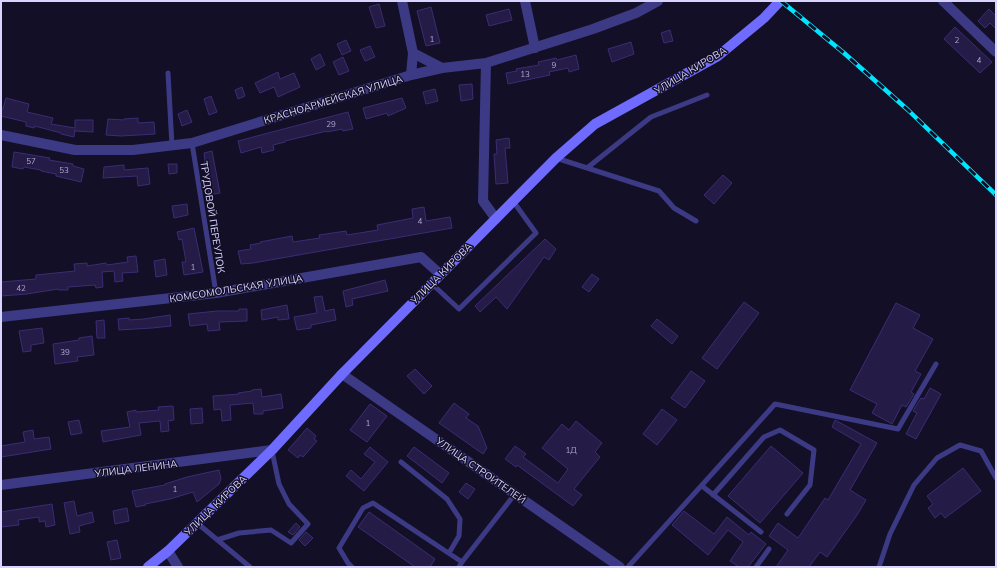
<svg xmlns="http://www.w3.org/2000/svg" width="997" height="568" font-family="Mulish,sans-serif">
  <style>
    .building { fill: #241b47; stroke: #3b2d73 }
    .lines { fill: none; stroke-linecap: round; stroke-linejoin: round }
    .lane { stroke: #3d3a85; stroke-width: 5 }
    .street { stroke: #3d3a85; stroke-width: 10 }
    .secondary { stroke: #6f6bff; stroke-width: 10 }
    .rail-casing { stroke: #00e5ff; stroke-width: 4.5 }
    .rail { stroke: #130f26; stroke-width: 3; stroke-dasharray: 9; stroke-linecap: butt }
    .labels { text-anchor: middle; stroke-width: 3; stroke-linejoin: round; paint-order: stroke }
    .number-label { font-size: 8px; fill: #aca6d1 }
    .street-label { font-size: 10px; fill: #d9d4ff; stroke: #130f26 }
  </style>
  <rect width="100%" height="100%" fill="#130f26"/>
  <!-- building -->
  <path class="building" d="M379,4L385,26L376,28L369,7Z
    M431,7L440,43L426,46L417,11Z
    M509,9L512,20L489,26L486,15Z
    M989,9L996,16V29L990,23L985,28L978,21Z
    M955,27L992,62L980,73L944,39Z
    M670,30L673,41L664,43L661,33Z
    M346,40L351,51L342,55L337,44Z
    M631,42L634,54L612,62L608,49Z
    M370,46L375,57L365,61L360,50Z
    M320,54L325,65L316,70L311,59Z
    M576,55L579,69L569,72L568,68L549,72L550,75L508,84L506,73L517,71L516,69L539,65L538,62L556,58L557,60Z
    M343,57L349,71L339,75L333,62Z
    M278,72L280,79L294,73L300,87L278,97L274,87L260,93L255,83Z
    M472,84L473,99L461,101L459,85Z
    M242,87L245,96L238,99L235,90Z
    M435,89L438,101L426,104L423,92Z
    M211,96L217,112L209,115L204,99Z
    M6,98L29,104L27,112L53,118L51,124L75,128V120H93V132L75,131V130L74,137L61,134V133L35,126L34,128L26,126V122L1,116V108L3,109Z
    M402,98L406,108L388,116L387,113L366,119L363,108Z
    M187,110L192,122L182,126L178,114Z
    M348,112L353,129L343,131L342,129L327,132V131L285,141V142L273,145L274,150L262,153L261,147L241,153L238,141Z
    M138,118V123L154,122L155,134L121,136L106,135L108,119L124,120V119Z
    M509,138L510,148H505L508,183L496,184L494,154H497L496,140Z
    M212,151L220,193L209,195L204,153Z
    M14,152L50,158L49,160L73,164V166L84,169L81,182L56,176V174L41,171V170L24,167L23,169L12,167Z
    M168,164H177V173L169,174Z
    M124,165V170L148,168L150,184L138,186L137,176L103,178L104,167Z
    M723,175L732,183L714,204L704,195Z
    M187,204L188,215L174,218L172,206Z
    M424,207L426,221L450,217L452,228L253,263L241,264L238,251L251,249L250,245L261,243L260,242L292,236L293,242L320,238L319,235L346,231L347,235L378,230L377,225L413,218L412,209Z
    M194,228L203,272L184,275L182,262H186L182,239L179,240L177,232Z
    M545,239L556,249L549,260L544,257L507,309L496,297L480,312L475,306Z
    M136,256L138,272L122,273L123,281L115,282L114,271L102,272L103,287L96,288L95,285L68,287V290H58V289L27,294L1,296V282L36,279V275L75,271L74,264L87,263V266L106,263L107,265L128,262L127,257Z
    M165,259L167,275L156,277L154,261Z
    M592,274L599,279L589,292L582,287Z
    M385,280L388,291L352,299L353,305L346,307L343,291Z
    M322,296L325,311L334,309L336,320L311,325V328L297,330L294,317L317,313L314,297Z
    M744,302L759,313L717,369L702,358Z
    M896,303L920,315L913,328L933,339L915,371L921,374L911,392L914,394L906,407L902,405L892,424L872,413L877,404L850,390Z
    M287,305L289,319L278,320V317L262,320L261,310Z
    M239,309H247V321L219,322L220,330L208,331L207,324L190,326L188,314L217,311H239Z
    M170,315L171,326L152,328L119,330L118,319L129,318V320L144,319Z
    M657,319L678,336L672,344L651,326Z
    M104,320L105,338H97L96,321Z
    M42,328L44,343L31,345V351L23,352L19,331Z
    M92,336L94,355L77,357L78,361L55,364L53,344L79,340V338Z
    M415,369L432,386L424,394L407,376Z
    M691,371L705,381L685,408L671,398Z
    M930,388L941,394L916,439L906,434L917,413L913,411L921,398L924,399Z
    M261,389L262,397L281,394L283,408L263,411V414H254L253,403L230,405L231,420L222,421L221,409L214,410L213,396L239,394L238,393L252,391V390Z
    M454,403L469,414L466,418L478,426L487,448L483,454L439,423Z
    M370,404L387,416L367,442L350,430Z
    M173,406L174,420L168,421L169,431L161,432L160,421L139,423L141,435L103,442L101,431L130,427L127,412L136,410V412L159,410L158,407Z
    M202,408L203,423L191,424L190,409Z
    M662,409L677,420L657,445L643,434Z
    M79,420L82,433L71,435L68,422Z
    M835,420L877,443L850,490L866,500L857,515L827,557L820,552L809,567H776L788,550L769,536L778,523L798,538L825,498L828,500L861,444L832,427Z
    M576,421L602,443L595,452L600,457L574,489L582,495L573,506L517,465L516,467L505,459L515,446L526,454L523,457L558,483L568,469L542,448L562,424L569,430Z
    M307,428L316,436L314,439L317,441L303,457L300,455L298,458L288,450Z
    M33,430L34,439L49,437L51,449L1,457V446L25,442L23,432Z
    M771,446L803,473L760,523L728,496Z
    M370,447L388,462L364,491L346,476L351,470L361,479L375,462L364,454Z
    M414,447L449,473L442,483L407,456Z
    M963,468L981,491L945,518L941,513L935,518L928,508L933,504L927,496Z
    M219,470L221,479L219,484L197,502L193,492L170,499L145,504L146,505L136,507L132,491L165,485V484L187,477Z
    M466,483L475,489L468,499L459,492Z
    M74,501L77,516L92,512L94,522L79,526L80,532L70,534L64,503Z
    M52,504L55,525L46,527L45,521L39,522V517L18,520L19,525L1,527V512Z
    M127,508L129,521L115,524L113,511Z
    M684,511L714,534L727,517L749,535L751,532L766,544L748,567H739L730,561L743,542L728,530L708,555L672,525Z
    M369,512L435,559L430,567H415L358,527Z
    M296,523L300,527L293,535L288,532Z
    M306,532L313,538L305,546L299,540Z
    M117,540L121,558L111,560L107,542Z"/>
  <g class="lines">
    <!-- lane -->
    <path class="lane" d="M168,73L172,146
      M192,143L216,293
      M556,158L659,191L674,208L696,221
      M587,168L651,117L707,95
      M431,283L459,309L536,233L513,201
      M401,462L447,499L460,519L459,536L449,553
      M702,486L761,532
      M713,495L764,437L780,430L814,450L810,485L787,514
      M197,523L250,567
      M217,540L239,533L271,530L291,543L308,524L289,504L279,484L272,451
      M462,562L515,494
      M352,567L348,563L339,548L363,508L373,503L462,562L459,567
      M628,567L775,404L898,429L936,364
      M756,567L769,549
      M879,567L890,534L914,485L937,458L960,445L981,451L996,478"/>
    <!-- street -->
    <path class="street" d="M402,1L413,53L411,75
      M525,1L535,48
      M943,1L996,52
      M413,53L442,68
      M486,63L483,201L496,219
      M1,135L75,150H133L192,143L411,75L442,68L486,63L593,29L636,13L658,1
      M1,317L216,293L421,257L440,274
      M342,374L620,567
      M1,485L272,450
      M168,551L178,567"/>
    <!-- secondary -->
    <path class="secondary" d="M148,567L168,551L272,450L342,374L556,158L595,124L718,56L764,18L780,1"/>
    <defs>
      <path id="rail" d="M781,1L844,53L908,110L996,195"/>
    </defs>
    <!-- rail casing -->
    <use href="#rail" class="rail-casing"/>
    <!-- rail -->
    <use href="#rail" class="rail"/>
  </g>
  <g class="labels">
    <!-- number labels -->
    <g class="number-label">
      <text x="432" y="42">1</text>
      <text x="957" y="43">2</text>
      <text x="979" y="63">4</text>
      <text x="554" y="68">9</text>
      <text x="525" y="77">13</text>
      <text x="331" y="127">29</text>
      <text x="31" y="164">57</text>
      <text x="64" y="173">53</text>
      <text x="420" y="224">4</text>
      <text x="193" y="270">1</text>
      <text x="21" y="291">42</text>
      <text x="65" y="355">39</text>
      <text x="368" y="426">1</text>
      <text x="571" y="453">1Д</text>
      <text x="175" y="492">1</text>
    </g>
    <!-- street labels -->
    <g class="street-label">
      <text transform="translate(690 70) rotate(-31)" y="4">УЛИЦА КИРОВА</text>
      <text transform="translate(333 99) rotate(-17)" y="4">КРАСНОАРМЕЙСКАЯ УЛИЦА</text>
      <text transform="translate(213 217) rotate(81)" y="4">ТРУДОВОЙ ПЕРЕУЛОК</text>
      <text transform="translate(441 273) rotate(-45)" y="4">УЛИЦА КИРОВА</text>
      <text transform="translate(236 288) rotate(-9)" y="4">КОМСОМОЛЬСКАЯ УЛИЦА</text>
      <text transform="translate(136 468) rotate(-7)" y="4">УЛИЦА ЛЕНИНА</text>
      <text transform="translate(481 470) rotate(35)" y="4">УЛИЦА СТРОИТЕЛЕЙ</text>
      <text transform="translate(215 505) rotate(-44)" y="4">УЛИЦА КИРОВА</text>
    </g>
  </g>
  <!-- border -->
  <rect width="997" height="568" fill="none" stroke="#d9d4ff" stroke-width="4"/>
</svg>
